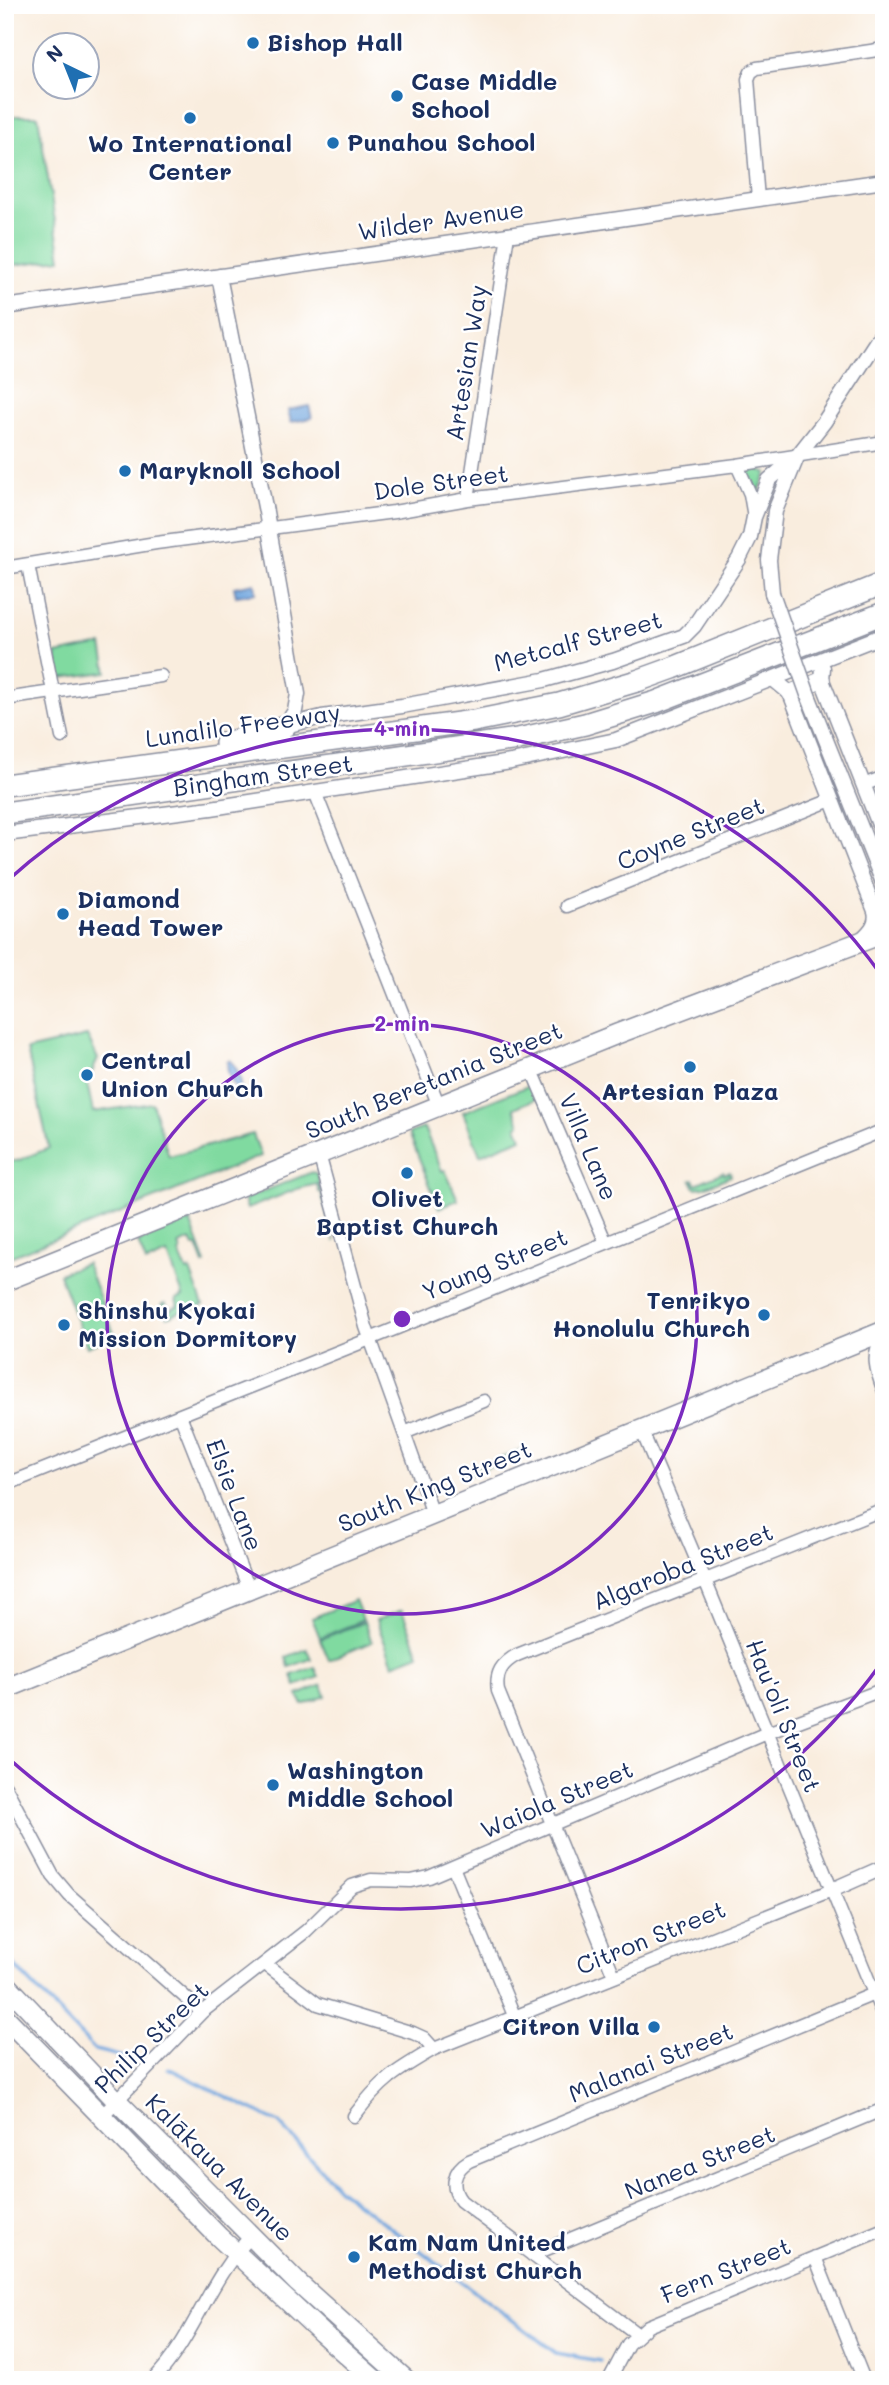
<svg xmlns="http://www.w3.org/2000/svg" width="889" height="2385" font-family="Mali,sans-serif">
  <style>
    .green { fill: #80daa0; stroke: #4e847f; stroke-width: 2 }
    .water { fill: #71a6de; stroke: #466a9e; stroke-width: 2 }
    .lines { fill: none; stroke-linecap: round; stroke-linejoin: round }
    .stream { stroke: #71a6de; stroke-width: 3.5 }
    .minor-casing { stroke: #8a8e9e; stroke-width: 15 }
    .tertiary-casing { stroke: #8a8e9e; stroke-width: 17 }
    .secondary-casing { stroke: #8a8e9e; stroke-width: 18 }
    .primary-casing { stroke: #8a8e9e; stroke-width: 22 }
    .motorway-casing { stroke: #8a8e9e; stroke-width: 24 }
    .minor { stroke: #fff; stroke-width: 12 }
    .tertiary { stroke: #fff; stroke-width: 14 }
    .secondary { stroke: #fff; stroke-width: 16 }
    .primary { stroke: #fff; stroke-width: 19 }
    .motorway { stroke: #fff; stroke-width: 21 }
    .tertiary-bridge-casing { stroke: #8a8e9e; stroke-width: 17; stroke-linecap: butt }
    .tertiary-bridge { stroke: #fff; stroke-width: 14 }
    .ring { fill: none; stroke: #7b2cbf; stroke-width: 3.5 }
    .poi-dot { fill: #1f6fb2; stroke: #fff; stroke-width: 2.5 }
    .labels { text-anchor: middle; stroke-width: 5; stroke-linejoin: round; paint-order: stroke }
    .poi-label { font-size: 24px; font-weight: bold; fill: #1b2f5e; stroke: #fff; text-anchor: start }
    .street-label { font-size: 24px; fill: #1b2f5e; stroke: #fff }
    .centre { fill: #7b2cbf; stroke: #fff; stroke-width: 3.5 }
    .ring-label { font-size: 21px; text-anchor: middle; font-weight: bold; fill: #7b2cbf; stroke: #fff; stroke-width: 5; stroke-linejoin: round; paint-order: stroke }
  </style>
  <rect width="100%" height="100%" fill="#fff"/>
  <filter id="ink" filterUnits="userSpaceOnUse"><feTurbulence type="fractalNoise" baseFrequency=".0143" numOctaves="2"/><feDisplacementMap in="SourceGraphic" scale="14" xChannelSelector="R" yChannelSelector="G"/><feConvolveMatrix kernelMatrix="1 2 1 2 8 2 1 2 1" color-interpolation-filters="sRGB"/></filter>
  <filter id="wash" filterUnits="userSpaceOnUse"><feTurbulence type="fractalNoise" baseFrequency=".00686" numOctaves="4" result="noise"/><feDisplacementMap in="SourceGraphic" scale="28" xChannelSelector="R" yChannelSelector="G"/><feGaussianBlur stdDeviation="1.57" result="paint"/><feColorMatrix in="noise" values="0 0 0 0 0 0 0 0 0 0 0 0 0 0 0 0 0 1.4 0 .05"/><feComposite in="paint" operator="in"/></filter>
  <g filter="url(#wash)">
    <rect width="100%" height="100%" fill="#f9edde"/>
    <!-- green -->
    <path class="green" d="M5,116H38L61,259L5,266Z
      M756,468L767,473L756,499L746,472Z
      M102,645L107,672L61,678L56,654Z
      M87,1036L98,1059L87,1083L93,1112L152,1103L169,1156L253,1134L261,1156L5,1259V1161H17L49,1148L27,1050Z
      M533,1084L539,1098L514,1108L520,1124L517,1126L522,1138L480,1155L463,1112Z
      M424,1128L442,1171L445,1170L458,1200L439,1208L409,1133Z
      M312,1172L317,1175L335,1242L321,1192H319L317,1184L297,1189L247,1209L244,1199Z
      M723,1172L724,1174L730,1172L731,1176L704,1187L695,1188L691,1180L693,1179L696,1184Z
      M190,1221L206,1263L204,1264L197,1246H194L191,1240L179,1245L181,1251L179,1253L187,1271L190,1270L203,1305L195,1309L193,1306L167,1317L162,1304L165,1303L170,1310L178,1306L176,1299L183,1296L169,1257L167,1254L146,1263L138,1242Z
      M86,1263L115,1336L87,1347L59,1274Z
      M523,1449L524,1453L466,1476L465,1472Z
      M355,1600L363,1620L320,1638L312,1618Z
      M402,1610L419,1654L393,1664L376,1620Z
      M364,1622L372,1642L329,1660L320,1639Z
      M307,1649L311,1659L289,1667L286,1657Z
      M315,1667L319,1677L296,1686L292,1675Z
      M322,1685L326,1696L303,1705L298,1695Z"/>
    <!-- water -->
    <path class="water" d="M309,406L312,418L291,422L288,410Z
      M255,583L256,593L236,596L234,587Z
      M230,1060C238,1070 242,1077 241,1089L237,1091L228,1073L227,1062Z"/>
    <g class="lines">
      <!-- stream -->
      <path class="stream" d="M5,1956L95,2050L127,2058
        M168,2068L279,2123L339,2189L556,2353L600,2361"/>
    </g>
  </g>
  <g filter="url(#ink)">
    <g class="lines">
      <defs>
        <path id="minor" d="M758,199L748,79L751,72L757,68L884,49
          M737,465L750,494L754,517
          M468,499L508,234
          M28,565L62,737
          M5,568L156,543L394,512L468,499L737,465L884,442
          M5,699L161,676
          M863,785L884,777
          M315,792L439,1106
          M567,906L831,800
          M531,1068L606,1243
          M319,1154L366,1327L433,1514
          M884,1335C870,1354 876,1371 884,1391
          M180,1415L249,1589
          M641,1429L705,1580L884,2018
          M404,1433L484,1401
          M5,1485L370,1339L884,1130
          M5,1786L53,1876L69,1895L202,2012
          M453,1867L515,2018
          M265,1964L318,2004L413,2033L424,2038L434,2049
          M614,1976L498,1691C495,1673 502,1663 517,1655L884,1509
          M102,2116L202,2012L306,1931L352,1886L371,1880L411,1881L429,1877L767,1733L884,1689
          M354,2116C381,2080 396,2071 434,2049L832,1890
          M532,2255L884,2109
          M815,2257L864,2380
          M637,2334L461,2201C450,2187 453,2170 469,2161L874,1994
          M153,2380C195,2338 209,2276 252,2236
          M609,2380L628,2344L648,2326L884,2229"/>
        <path id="tertiary" d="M219,276L266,512L298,694L295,711L285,726
          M5,307L884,181
          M772,593L769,560L775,511L797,457
          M823,668L822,680L884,837
          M773,679L790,693L875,911C878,923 871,931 862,939
          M808,695L884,885
          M285,726L322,717L402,706L544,680L613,661L684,636L694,626L739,559L750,537L754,517L769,480L798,455L824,422L884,330
          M5,834L211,808L511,762L616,740L884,635
          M832,1890L884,1867"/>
        <path id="secondary" d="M790,693L822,680"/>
        <path id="primary" d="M5,1281L617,1034L884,933
          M5,1689L884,1331
          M5,1983L116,2100L298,2283L406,2380
          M5,2017L219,2237L322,2333L375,2380"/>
        <path id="motorway" d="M226,743L285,726
          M5,785L474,721L559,704L637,681L673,668L884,583
          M5,813L518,739L585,724L656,702L884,613"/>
      </defs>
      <!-- minor casing -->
      <use href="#minor" class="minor-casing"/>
      <!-- tertiary casing -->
      <use href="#tertiary" class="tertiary-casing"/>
      <!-- secondary casing -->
      <use href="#secondary" class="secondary-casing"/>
      <!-- primary casing -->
      <use href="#primary" class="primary-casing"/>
      <!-- motorway casing -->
      <use href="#motorway" class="motorway-casing"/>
      <!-- minor -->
      <use href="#minor" class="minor"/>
      <!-- tertiary -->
      <use href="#tertiary" class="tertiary"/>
      <!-- secondary -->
      <use href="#secondary" class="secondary"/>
      <!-- primary -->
      <use href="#primary" class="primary"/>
      <!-- motorway -->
      <use href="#motorway" class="motorway"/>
      <defs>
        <path id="tertiary-bridge" d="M772,593L808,695"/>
      </defs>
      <!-- tertiary-bridge casing -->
      <use href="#tertiary-bridge" class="tertiary-bridge-casing"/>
      <!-- tertiary-bridge -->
      <use href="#tertiary-bridge" class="tertiary-bridge"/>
    </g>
  </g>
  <!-- distance rings -->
  <g class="ring">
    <circle cx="402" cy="1319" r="295"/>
    <path d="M882 1662A590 590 0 0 1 7 1757M7 881A590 590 0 0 1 882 976"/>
  </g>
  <!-- markers -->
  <g class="poi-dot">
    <circle cx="253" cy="43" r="7"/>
    <circle cx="397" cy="96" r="7"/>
    <circle cx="190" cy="118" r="7"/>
    <circle cx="333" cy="143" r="7"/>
    <circle cx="125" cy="471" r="7"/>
    <circle cx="63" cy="914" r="7"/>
    <circle cx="690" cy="1067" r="7"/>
    <circle cx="87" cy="1075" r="7"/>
    <circle cx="407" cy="1173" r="7"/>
    <circle cx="764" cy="1315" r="7"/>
    <circle cx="64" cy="1325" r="7"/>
    <circle cx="273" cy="1785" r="7"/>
    <circle cx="654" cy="2027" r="7"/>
    <circle cx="354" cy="2257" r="7"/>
  </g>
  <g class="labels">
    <!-- poi labels -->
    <g class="poi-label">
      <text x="267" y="51">Bishop Hall</text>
      <text x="411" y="90">Case Middle<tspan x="411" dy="28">School</tspan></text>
      <text x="347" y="151">Punahou School</text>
      <text x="190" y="152" text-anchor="middle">Wo International<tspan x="190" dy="28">Center</tspan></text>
      <text x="139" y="479">Maryknoll School</text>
      <text x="77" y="908">Diamond<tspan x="77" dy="28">Head Tower</tspan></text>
      <text x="101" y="1069">Central<tspan x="101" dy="28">Union Church</tspan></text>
      <text x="690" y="1100" text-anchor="middle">Artesian Plaza</text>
      <text x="407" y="1207" text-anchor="middle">Olivet<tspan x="407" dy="28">Baptist Church</tspan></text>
      <text x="750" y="1309" text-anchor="end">Tenrikyo<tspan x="750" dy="28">Honolulu Church</tspan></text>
      <text x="78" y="1319">Shinshu Kyokai<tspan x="78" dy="28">Mission Dormitory</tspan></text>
      <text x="287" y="1779">Washington<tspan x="287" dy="28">Middle School</tspan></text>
      <text x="640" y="2035" text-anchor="end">Citron Villa</text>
      <text x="368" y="2251">Kam Nam United<tspan x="368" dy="28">Methodist Church</tspan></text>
    </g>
    <!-- street labels -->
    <g class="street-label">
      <text transform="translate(441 221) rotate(-8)" y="8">Wilder Avenue</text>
      <text transform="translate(467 363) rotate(-81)" y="8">Artesian Way</text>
      <text transform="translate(441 483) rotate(-8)" y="8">Dole Street</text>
      <text transform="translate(578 642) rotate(-15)" y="8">Metcalf Street</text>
      <text transform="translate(243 726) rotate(-8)" y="8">Lunalilo Freeway</text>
      <text transform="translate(263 776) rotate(-8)" y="8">Bingham Street</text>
      <text transform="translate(691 834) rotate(-22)" y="8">Coyne Street</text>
      <text transform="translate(434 1081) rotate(-22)" y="8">South Beretania Street</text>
      <text transform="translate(588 1147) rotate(67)" y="8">Villa Lane</text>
      <text transform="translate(495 1265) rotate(-22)" y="8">Young Street</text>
      <text transform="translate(435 1487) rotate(-22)" y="8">South King Street</text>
      <text transform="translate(234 1495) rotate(69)" y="8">Elsie Lane</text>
      <text transform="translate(683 1567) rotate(-22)" y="8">Algaroba Street</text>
      <text transform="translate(783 1716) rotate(68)" y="8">Hau'oli Street</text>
      <text transform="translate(557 1800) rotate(-23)" y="8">Waiola Street</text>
      <text transform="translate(651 1938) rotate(-22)" y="8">Citron Street</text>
      <text transform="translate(152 2038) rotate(-44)" y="8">Philip Street</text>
      <text transform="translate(651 2063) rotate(-22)" y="8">Malanai Street</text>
      <text transform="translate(700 2163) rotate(-22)" y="8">Nanea Street</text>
      <text transform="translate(219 2168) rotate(45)" y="8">Kalākaua Avenue</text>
      <text transform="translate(726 2271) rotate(-22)" y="8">Fern Street</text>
    </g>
  </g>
  <circle cx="402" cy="1319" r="10" class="centre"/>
  <g class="ring-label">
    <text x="402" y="736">4 min</text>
    <text x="402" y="1031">2 min</text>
  </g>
  <!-- margin -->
  <rect width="889" height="2385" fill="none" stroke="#fff" stroke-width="28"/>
  <!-- north arrow -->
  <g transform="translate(66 66) rotate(317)"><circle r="33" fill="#ffffff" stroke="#a4acbf" stroke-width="2"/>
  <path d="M0-5L12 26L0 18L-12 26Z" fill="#1f6fb2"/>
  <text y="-10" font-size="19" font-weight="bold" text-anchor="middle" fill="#1b2f5e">N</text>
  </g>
</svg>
